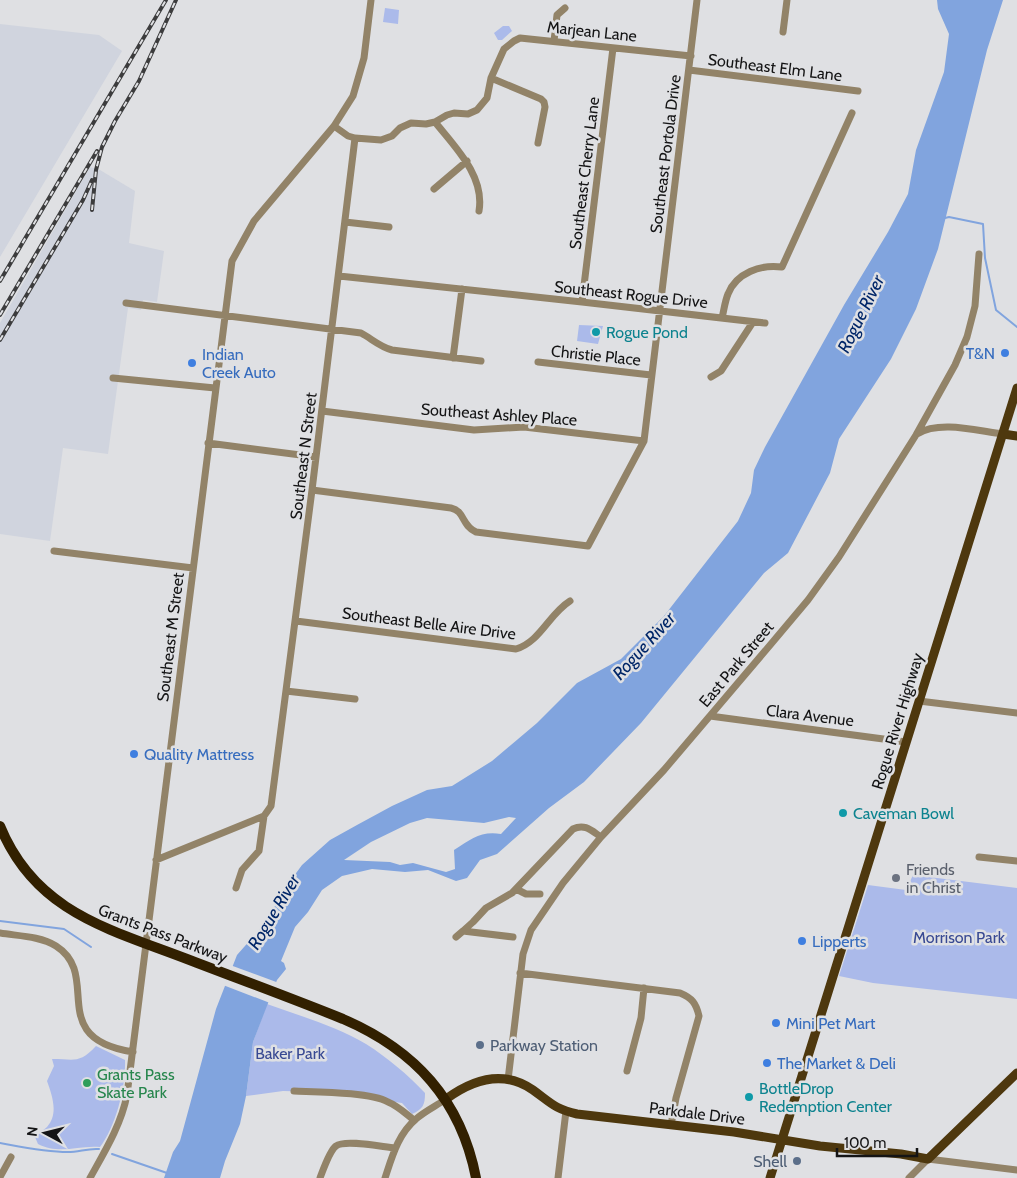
<svg xmlns="http://www.w3.org/2000/svg" width="1017" height="1178" font-family="Cabin,sans-serif">
  <style>
    .built { fill: #d0d4de }
    .green { fill: #abbaea }
    .water { fill: #81a4de; fill-rule: evenodd }
    .pier { fill: #dfe0e3 }
    .lines { fill: none; stroke-linecap: round; stroke-linejoin: round }
    .stream { stroke: #81a4de; stroke-width: 2 }
    .minor { stroke: #928368; stroke-width: 7 }
    .major { stroke: #4e380e; stroke-width: 9 }
    .highway { stroke: #322000; stroke-width: 10 }
    .rail-casing { stroke: #3c3c3d; stroke-width: 4 }
    .rail { stroke: #dfe0e3; stroke-width: 2; stroke-dasharray: 5.5; stroke-linecap: butt }
    .culture-dot { fill: #0f9aa8; stroke: #dfe0e3; stroke-width: 2 }
    .shop-dot { fill: #3f7fe0; stroke: #dfe0e3; stroke-width: 2 }
    .worship-dot { fill: #6b7280; stroke: #dfe0e3; stroke-width: 2 }
    .service-dot { fill: #5c6f8a; stroke: #dfe0e3; stroke-width: 2 }
    .leisure-dot { fill: #2e9e5b; stroke: #dfe0e3; stroke-width: 2 }
    .labels { text-anchor: middle; stroke-width: 5; stroke-linejoin: round; paint-order: stroke }
    .street-label { font-size: 16px; fill: #141415; stroke: #dfe0e3 }
    .culture-label { font-size: 16px; fill: #0d838f; stroke: #dfe0e3; text-anchor: start }
    .shop-label { font-size: 16px; fill: #366cbe; stroke: #dfe0e3; text-anchor: start }
    .worship-label { font-size: 16px; fill: #5b616d; stroke: #dfe0e3; text-anchor: start }
    .park-label { font-size: 16px; fill: #384993; stroke: #dfe0e3 }
    .service-label { font-size: 16px; fill: #4e5e75; stroke: #dfe0e3; text-anchor: start }
    .leisure-label { font-size: 16px; fill: #27864d; stroke: #dfe0e3; text-anchor: start }
    .water-label { font-size: 18px; font-style: italic; fill: #002668; stroke: #dfe0e3 }
  </style>
  <rect width="100%" height="100%" fill="#dfe0e3"/>
  <!-- built -->
  <path class="built" d="M0,24L99,35L122,51L0,257Z
    M90,167L100,170L135,191L129,243L164,251L157,302L143,300L141,310L128,308L108,454L63,448L50,541L0,534V323Z"/>
  <!-- green -->
  <path class="green" d="M385,8L399,10L398,24L383,22Z
    M503,26H509L512,31L502,40H498L494,33Z
    M579,325L603,326L598,344L577,341Z
    M913,875L1017,888V999L873,983L839,976L868,885L906,890Z
    M267,1004C300,1016 336,1026 366,1044C388,1058 407,1074 425,1093C425,1105 423,1109 412,1114L402,1103L321,1092L283,1091L246,1096L253,1042Z
    M96,1046L125,1060C126,1086 116,1126 100,1147C78,1145 60,1155 38,1144L35,1137C39,1132 43,1131 47,1127C59,1114 52,1095 47,1081L54,1066L52,1059C75,1059 79,1064 96,1046Z"/>
  <!-- water -->
  <path class="water" d="M937,0H1003L987,50L938,249L916,309L891,359L839,439L830,473L788,553L764,573L641,723L584,782L549,808L497,854L480,860L467,878L456,881L428,870L405,872L372,869L342,876L322,890L308,912L295,927L281,961L284,963L286,969L277,980L253,1042L246,1096L240,1124L225,1161L220,1178H164L173,1152L180,1141L216,1009L237,955L267,921L283,891L302,865L330,840L357,825L392,806L427,790L452,786L492,761L537,723L577,683L621,659L664,616L738,521L751,493L754,470L765,447L844,305L888,232L908,194L916,150L944,72L949,34L938,9ZM509,817L516,818L501,834C480,831 472,839 454,850L455,869L446,872L413,863L400,865L390,862L344,860L371,842L410,823L427,818L484,823Z"/>
  <!-- pier -->
  <path class="pier" d="M230,965L279,983L270,1003L223,985Z"/>
  <g class="lines">
    <!-- stream -->
    <path class="stream" d="M945,218L949,217L983,224L985,258L996,310L1017,327
      M0,921L64,929L91,947
      M0,1143C22,1147 45,1152 68,1152C79,1152 88,1148 99,1149
      M112,1154L167,1173"/>
    <!-- minor -->
    <path class="minor" d="M783,32L787,0
      M554,41L557,15L565,8
      M689,70L858,91
      M491,78L541,99L544,102L545,107L538,143
      M435,122C455,147 485,176 479,211
      M355,138L381,140L392,136L400,128L411,123L426,124L435,122L447,115L454,113L468,114L477,110L487,98L491,78L504,49L514,41L520,38L691,56
      M434,189L467,161
      M345,222L389,227
      M339,276L582,302L765,323
      M582,302L613,48
      M126,303L361,333C372,339 380,347 392,350L481,361
      M722,318C724,310 725,301 728,294C736,273 761,264 782,267L852,113
      M453,358L462,289
      M538,362L651,375
      M711,377L721,371L753,322
      M113,378L215,388
      M322,411L474,430L524,427L644,441
      M917,434C940,420 977,431 1003,434
      M208,443L316,457
      M312,490L451,508C465,511 461,525 476,532L588,546L644,441L697,0
      M54,551L193,568
      M296,621L516,649C540,642 549,614 570,601
      M286,691L355,699
      M919,701L1017,713
      M710,716L906,742
      M979,857L1017,861
      M156,860L264,816L271,806L312,490L355,138L348,136L334,126
      M236,888L242,870L259,851L264,816
      M516,889L526,894H540
      M0,933C18,936 40,936 56,946C103,976 44,1038 133,1052
      M456,937L463,931
      M513,937L463,931L473,922L486,908L512,893L573,829C585,823 592,831 601,837
      M520,973L680,993C692,998 696,1003 699,1016L676,1098L671,1125
      M627,1071L641,1018L644,988
      M508,1080L523,954L531,930L563,883L601,837L664,770L771,644L808,600L839,557L916,435L955,365L967,337L975,306L979,254
      M294,1091C317,1092 370,1092 388,1102C398,1106 406,1114 414,1120
      M0,1177L11,1157
      M90,1178C105,1151 121,1125 127,1095L232,261L254,221L334,126L353,96L364,58L371,0
      M320,1178C323,1170 330,1150 336,1146C345,1139 383,1147 395,1148
      M385,1178C392,1157 398,1134 416,1119C425,1111 436,1106 446,1099
      M558,1178L566,1111
      M909,1178L928,1159L1017,1170"/>
    <!-- major -->
    <path class="major" d="M1003,434L1017,436
      M446,1099C472,1080 503,1069 533,1090C551,1103 555,1109 577,1114L734,1132L820,1146L901,1154L928,1159L1017,1073
      M770,1178L1017,388"/>
    <!-- highway -->
    <path class="highway" d="M0,826C35,912 109,929 187,959C239,979 291,998 343,1019C415,1050 461,1100 476,1178"/>
    <defs>
      <path id="rail" d="M92,210L96,170L102,147L115,121L139,81L176,0
        M0,281L166,0
        M0,315L97,151
        M0,340L83,200L92,180"/>
    </defs>
    <!-- rail casing -->
    <use href="#rail" class="rail-casing"/>
    <!-- rail -->
    <use href="#rail" class="rail"/>
  </g>
  <!-- markers -->
  <g class="culture-dot">
    <circle cx="596" cy="332" r="5"/>
    <circle cx="843" cy="813" r="5"/>
    <circle cx="749" cy="1097" r="5"/>
  </g>
  <g class="shop-dot">
    <circle cx="1005" cy="353" r="5"/>
    <circle cx="192" cy="363" r="5"/>
    <circle cx="134" cy="754" r="5"/>
    <circle cx="802" cy="941" r="5"/>
    <circle cx="776" cy="1023" r="5"/>
    <circle cx="767" cy="1063" r="5"/>
  </g>
  <circle class="worship-dot" cx="896" cy="878" r="5"/>
  <g class="service-dot">
    <circle cx="480" cy="1045" r="5"/>
    <circle cx="797" cy="1161" r="5"/>
  </g>
  <circle class="leisure-dot" cx="87" cy="1083" r="5"/>
  <g class="labels">
    <!-- street labels -->
    <g class="street-label">
      <text transform="translate(592 31) rotate(6)" y="6">Marjean Lane</text>
      <text transform="translate(775 67) rotate(7)" y="6">Southeast Elm Lane</text>
      <text transform="translate(665 154) rotate(-83)" y="6">Southeast Portola Drive</text>
      <text transform="translate(584 173) rotate(-83)" y="6">Southeast Cherry Lane</text>
      <text transform="translate(631 294) rotate(6)" y="6">Southeast Rogue Drive</text>
      <text transform="translate(596 355) rotate(6)" y="6">Christie Place</text>
      <text transform="translate(499 414) rotate(4)" y="6">Southeast Ashley Place</text>
      <text transform="translate(303 456) rotate(-83)" y="6">Southeast N Street</text>
      <text transform="translate(429 623) rotate(7)" y="6">Southeast Belle Aire Drive</text>
      <text transform="translate(170 637) rotate(-83)" y="6">Southeast M Street</text>
      <text transform="translate(736 664) rotate(-50)" y="6">East Park Street</text>
      <text transform="translate(810 715) rotate(7)" y="6">Clara Avenue</text>
      <text transform="translate(897 721) rotate(-73)" y="6">Rogue River Highway</text>
      <text transform="translate(163 933) rotate(21)" y="6">Grants Pass Parkway</text>
      <text transform="translate(697 1113) rotate(7)" y="6">Parkdale Drive</text>
    </g>
    <!-- culture labels -->
    <g class="culture-label">
      <text x="606" y="338">Rogue Pond</text>
      <text x="853" y="819">Caveman Bowl</text>
      <text x="759" y="1094">BottleDrop<tspan x="759" dy="18">Redemption Center</tspan></text>
    </g>
    <!-- shop labels -->
    <g class="shop-label">
      <text x="995" y="359" text-anchor="end">T&amp;N</text>
      <text x="202" y="360">Indian<tspan x="202" dy="18">Creek Auto</tspan></text>
      <text x="144" y="760">Quality Mattress</text>
      <text x="812" y="947">Lipperts</text>
      <text x="786" y="1029">Mini Pet Mart</text>
      <text x="777" y="1069">The Market &amp; Deli</text>
    </g>
    <!-- worship labels -->
    <g class="worship-label">
      <text x="906" y="875">Friends<tspan x="906" dy="18">in Christ</tspan></text>
    </g>
    <!-- park labels -->
    <g class="park-label">
      <text x="959" y="943">Morrison Park</text>
      <text x="290" y="1059">Baker Park</text>
    </g>
    <!-- service labels -->
    <g class="service-label">
      <text x="490" y="1051">Parkway Station</text>
      <text x="787" y="1167" text-anchor="end">Shell</text>
    </g>
    <!-- leisure labels -->
    <g class="leisure-label">
      <text x="97" y="1080">Grants Pass<tspan x="97" dy="18">Skate Park</tspan></text>
    </g>
    <!-- water labels -->
    <g class="water-label">
      <text transform="translate(861 314) rotate(-64)" y="6">Rogue River</text>
      <text transform="translate(644 646) rotate(-48)" y="6">Rogue River</text>
      <text transform="translate(274 912) rotate(-59)" y="6">Rogue River</text>
    </g>
  </g>
  <!-- north arrow -->
  <g transform="translate(45 1133) rotate(277)" stroke="#dfe0e3" stroke-width="4" paint-order="stroke">
  <path d="M0-4L9 19L0 12L-9 19Z" fill="#141415"/>
  <text y="-8" font-size="14" font-weight="bold" text-anchor="middle" fill="#141415">N</text>
  </g>
  <!-- scale -->
  <path d="M837 1148v8h80v-8" fill="none" stroke="#141415" stroke-width="2.5"/>
  <text x="844" y="1148" font-size="15" fill="#141415" stroke="#dfe0e3" stroke-width="4" paint-order="stroke">100 m</text>
</svg>
